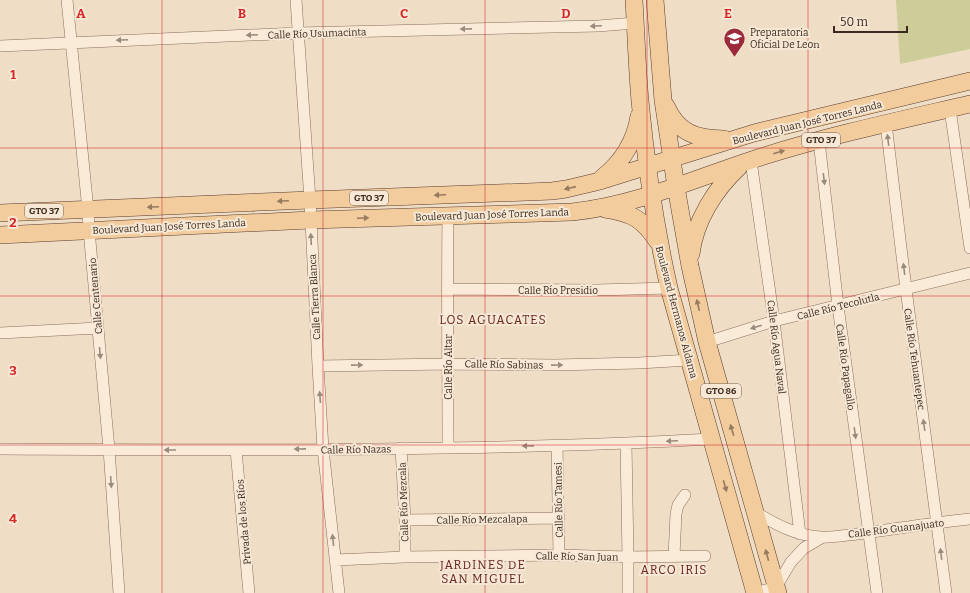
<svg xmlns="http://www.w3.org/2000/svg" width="970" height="593" font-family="Bitter,serif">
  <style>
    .park { fill: #cecd99 }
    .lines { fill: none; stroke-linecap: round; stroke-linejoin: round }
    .street-casing { stroke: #8b6e5b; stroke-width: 12 }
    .primary-casing { stroke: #593d2f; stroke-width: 18 }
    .street { stroke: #faebd9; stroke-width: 11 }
    .primary { stroke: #f2cc9d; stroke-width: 17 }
    .oneway { fill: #9a8a7c }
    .oneway2 { fill: #967a5e }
    .grid { fill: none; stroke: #d62828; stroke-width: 1; stroke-opacity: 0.55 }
    .labels { text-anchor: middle; stroke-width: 4; stroke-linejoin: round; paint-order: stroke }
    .shield { fill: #f6e8d5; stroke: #736256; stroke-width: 1 }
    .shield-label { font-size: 9px; font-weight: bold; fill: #3b291f }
    .poi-label { font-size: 10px; fill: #3b291f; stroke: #f6e8d5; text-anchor: start }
    .street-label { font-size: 10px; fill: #3b291f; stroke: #f6e8d5 }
    .quarter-label { font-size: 12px; letter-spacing: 1px; fill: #68231e; stroke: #f6e8d5 }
    .grid-label { font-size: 13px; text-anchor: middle; font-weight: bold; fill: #d62828; stroke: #f6e8d5; stroke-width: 4; stroke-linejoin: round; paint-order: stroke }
  </style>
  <rect width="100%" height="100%" fill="#efddc6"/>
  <!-- park -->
  <path class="park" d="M896,0H970V49L900,64Z"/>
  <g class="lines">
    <defs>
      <path id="street" d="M67,0L88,210L89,230L109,449L119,593
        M296,0L310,200L318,366L323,449L339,593
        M0,46L298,33L598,26L635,23
        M950,109L970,248
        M886,124L906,289L946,593
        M819,141L838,306L877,593
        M751,161L774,321L800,534
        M447,289L597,290L669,288
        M0,333L98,328
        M707,342L774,321L970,273
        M318,366L448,364L555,365L639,363L690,360
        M626,443L628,557V593
        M557,446L559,555
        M401,448L405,520V557
        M448,448C448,370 447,293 448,215
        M0,449C237,450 474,452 711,439
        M236,450L249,593
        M755,512C775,524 797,536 821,537C830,538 847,535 857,534C895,529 932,523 970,519
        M405,520L559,518
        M674,556L676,514L678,505L685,495
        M335,560L405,557L559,555L628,557L705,556
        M756,593L776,587L791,562L804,548L821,538"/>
      <path id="primary" d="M634,0C636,33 637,67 640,101C646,163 655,226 669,288L755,593
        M655,0L663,100L676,187L690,266L707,342L778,593
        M666,106C678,133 696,139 724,139
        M602,178C622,162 635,142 639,116
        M605,209C632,213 643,219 658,242
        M0,213L310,200L552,191L566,189L600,181L754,133L970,81
        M0,235L310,220L572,212C639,205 700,176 764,156C831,135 901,120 970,104
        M691,254C695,221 715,189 739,167"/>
    </defs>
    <!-- street casing -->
    <use href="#street" class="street-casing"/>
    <!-- primary casing -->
    <use href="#primary" class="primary-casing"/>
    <!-- street -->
    <use href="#street" class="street"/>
    <!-- primary -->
    <use href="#primary" class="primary"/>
  </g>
  <!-- one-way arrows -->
  <defs><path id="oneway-solid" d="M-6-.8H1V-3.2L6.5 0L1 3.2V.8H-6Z"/></defs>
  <g class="oneway">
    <use href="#oneway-solid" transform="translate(596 26) rotate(177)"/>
    <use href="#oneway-solid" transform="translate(466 29) rotate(179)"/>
    <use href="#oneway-solid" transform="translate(252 35) rotate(178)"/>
    <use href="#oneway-solid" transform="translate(122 40) rotate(178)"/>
    <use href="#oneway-solid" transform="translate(888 140) rotate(-97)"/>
    <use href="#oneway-solid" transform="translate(824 179) rotate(83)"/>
    <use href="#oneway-solid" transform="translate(311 239) rotate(-93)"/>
    <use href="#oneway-solid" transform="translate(904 269) rotate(-97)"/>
    <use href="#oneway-solid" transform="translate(756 327) rotate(162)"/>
    <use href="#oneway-solid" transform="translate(100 353) rotate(85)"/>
    <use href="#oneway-solid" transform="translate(357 365) rotate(-1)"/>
    <use href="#oneway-solid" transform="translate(557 365) rotate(-1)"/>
    <use href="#oneway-solid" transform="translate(320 397) rotate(-94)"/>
    <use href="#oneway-solid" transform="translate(924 425) rotate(-98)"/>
    <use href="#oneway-solid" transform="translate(855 433) rotate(82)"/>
    <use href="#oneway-solid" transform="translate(672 441) rotate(177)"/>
    <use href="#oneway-solid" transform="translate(528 446) rotate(179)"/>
    <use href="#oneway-solid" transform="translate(300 449) rotate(179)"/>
    <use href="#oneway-solid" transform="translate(170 450) rotate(-180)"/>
    <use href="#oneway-solid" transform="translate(111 482) rotate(86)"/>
    <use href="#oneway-solid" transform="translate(333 540) rotate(-96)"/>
    <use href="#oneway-solid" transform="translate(941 554) rotate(-97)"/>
  </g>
  <g class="oneway2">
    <use href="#oneway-solid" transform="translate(779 152) rotate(-16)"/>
    <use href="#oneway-solid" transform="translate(570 188) rotate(167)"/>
    <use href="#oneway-solid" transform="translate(440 195) rotate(178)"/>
    <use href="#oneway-solid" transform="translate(283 201) rotate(177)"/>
    <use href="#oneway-solid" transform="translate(153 207) rotate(177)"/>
    <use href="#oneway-solid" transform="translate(363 218) rotate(-2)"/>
    <use href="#oneway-solid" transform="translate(698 305) rotate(-103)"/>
    <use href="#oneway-solid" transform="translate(732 430) rotate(-106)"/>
    <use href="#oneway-solid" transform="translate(725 486) rotate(74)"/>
    <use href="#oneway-solid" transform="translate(767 555) rotate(-105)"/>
  </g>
  <!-- grid -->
  <path class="grid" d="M162,0V593M323,0V593M485,0V593M647,0V593M808,0V593M0,148H970M0,296H970M0,445H970"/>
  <!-- icons -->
  <defs>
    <symbol id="university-pin" viewBox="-11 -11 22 30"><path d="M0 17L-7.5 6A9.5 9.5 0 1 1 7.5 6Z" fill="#9b2a3b" stroke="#f6e8d5"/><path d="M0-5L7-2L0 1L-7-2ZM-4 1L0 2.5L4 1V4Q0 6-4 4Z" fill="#fff"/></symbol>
  </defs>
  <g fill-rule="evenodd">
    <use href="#university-pin" x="722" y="26" width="25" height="34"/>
  </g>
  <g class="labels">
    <!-- shield labels -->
    <g class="shield">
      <rect x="802" y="133" width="38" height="14" rx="3"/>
      <rect x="350" y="191" width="38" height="14" rx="3"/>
      <rect x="25" y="204" width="38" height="14" rx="3"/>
      <rect x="701" y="384" width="40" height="14" rx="3"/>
    </g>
    <g class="shield-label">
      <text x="821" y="143">GTO 37</text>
      <text x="369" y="201">GTO 37</text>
      <text x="44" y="214">GTO 37</text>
      <text x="721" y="394">GTO 86</text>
    </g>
    <!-- poi labels -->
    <g class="poi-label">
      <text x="750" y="36">Preparatoria<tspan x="750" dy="12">Oficial De Leon</tspan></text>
    </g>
    <!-- street labels -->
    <g class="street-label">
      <text transform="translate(317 33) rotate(-2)" y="4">Calle Río Usumacinta</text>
      <text transform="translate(807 122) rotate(-14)" y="4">Boulevard Juan José Torres Landa</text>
      <text transform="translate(492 214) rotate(-2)" y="4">Boulevard Juan José Torres Landa</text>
      <text transform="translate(169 226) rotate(-3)" y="4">Boulevard Juan José Torres Landa</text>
      <text x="558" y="294">Calle Río Presidio</text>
      <text transform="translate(95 296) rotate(-95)" y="4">Calle Centenario</text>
      <text transform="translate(314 297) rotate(-93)" y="4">Calle Tierra Blanca</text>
      <text transform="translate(838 306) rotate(-14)" y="4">Calle Río Tecolutla</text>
      <text transform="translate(677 312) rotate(75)" y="4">Boulevard Hermanos Aldama</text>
      <text transform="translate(777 347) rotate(83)" y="4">Calle Río Agua Naval</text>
      <text transform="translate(915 359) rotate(82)" y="4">Calle Río Tehuantepec</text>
      <text transform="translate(504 364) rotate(1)" y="4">Calle Río Sabinas</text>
      <text transform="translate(448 367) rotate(-90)" y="4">Calle Río Altar</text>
      <text transform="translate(846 367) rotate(82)" y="4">Calle Río Papagallo</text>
      <text transform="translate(356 449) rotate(-1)" y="4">Calle Río Nazas</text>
      <text transform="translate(558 500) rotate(-91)" y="4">Calle Río Tamesi</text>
      <text transform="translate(403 502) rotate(-92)" y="4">Calle Río Mezcala</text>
      <text transform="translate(482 519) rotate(-1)" y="4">Calle Río Mezcalapa</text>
      <text transform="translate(243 522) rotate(-95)" y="4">Privada de los Ríos</text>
      <text transform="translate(896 528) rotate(-7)" y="4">Calle Río Guanajuato</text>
      <text transform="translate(577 556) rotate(1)" y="4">Calle Río San Juan</text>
    </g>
    <!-- quarter labels -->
    <g class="quarter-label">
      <text x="493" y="324">LOS AGUACATES</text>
      <text x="483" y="569">JARDINES DE<tspan x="483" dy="14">SAN MIGUEL</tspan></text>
      <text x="674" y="574">ARCO IRIS</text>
    </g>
  </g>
  <g class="grid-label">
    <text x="81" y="18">A</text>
    <text x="242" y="18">B</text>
    <text x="404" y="18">C</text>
    <text x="566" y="18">D</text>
    <text x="728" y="18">E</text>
    <text x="13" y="79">1</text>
    <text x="13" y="227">2</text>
    <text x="13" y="375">3</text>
    <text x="13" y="523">4</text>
  </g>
  <!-- scale -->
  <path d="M834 26v6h73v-6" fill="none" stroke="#3b291f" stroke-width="2"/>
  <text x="840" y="26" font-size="12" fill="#3b291f" stroke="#f6e8d5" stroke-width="3" paint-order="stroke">50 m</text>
</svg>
